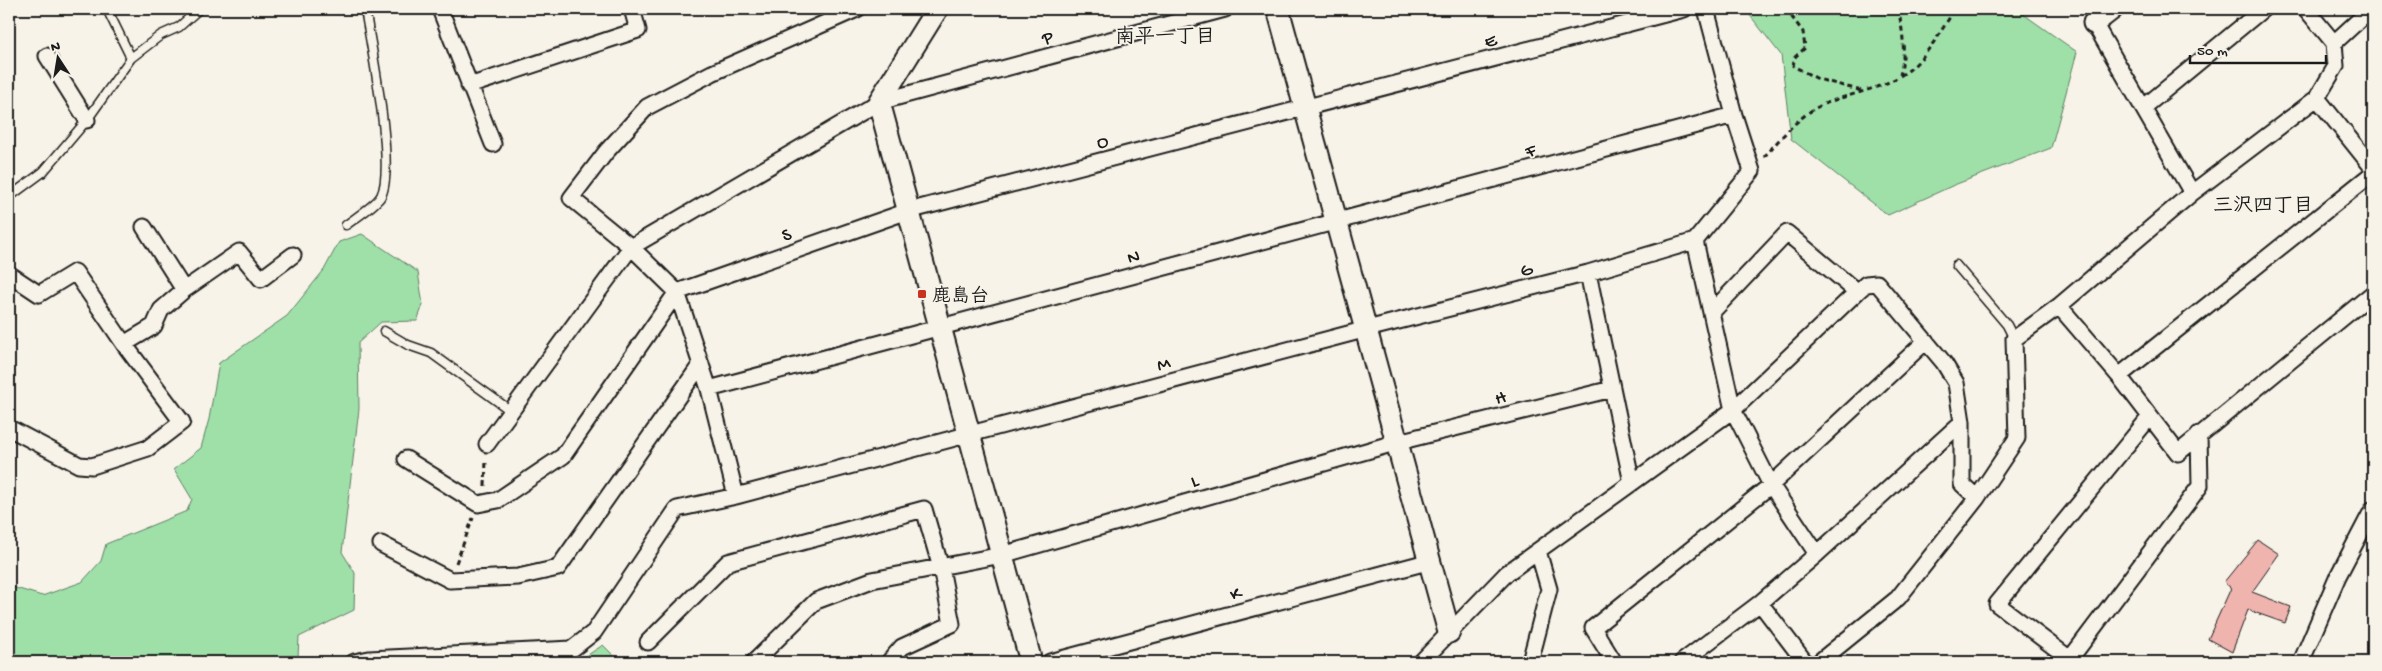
<svg xmlns="http://www.w3.org/2000/svg" width="2382" height="671" font-family="'Gochi Hand','Klee One',sans-serif">
  <style>
    .green { fill: #9fe0a9; stroke: #5e7e62 }
    .building { fill: #f0b4af; stroke: #1c1c1c }
    .lines { fill: none; stroke-linecap: round; stroke-linejoin: round }
    .lane-casing { stroke: #1c1c1c; stroke-width: 11 }
    .street-casing { stroke: #1c1c1c; stroke-width: 19 }
    .secondary-casing { stroke: #1c1c1c; stroke-width: 25 }
    .path { stroke: #1c1c1c; stroke-width: 3; stroke-dasharray: 5 4; stroke-linecap: butt }
    .lane { stroke: #f7f3e8; stroke-width: 8 }
    .street { stroke: #f7f3e8; stroke-width: 15 }
    .secondary { stroke: #f7f3e8; stroke-width: 21 }
    .poi-dot { fill: #c8321e; stroke: #f7f3e8; stroke-width: 2 }
    .labels { text-anchor: middle; stroke-width: 4; stroke-linejoin: round; paint-order: stroke }
    .street-label { font-size: 19px; fill: #1c1c1c; stroke: #f7f3e8 }
    .poi-label { font-size: 19px; font-weight: bold; fill: #1c1c1c; stroke: #f7f3e8; text-anchor: start }
    .neighbourhood-label { font-size: 20px; font-weight: bold; fill: #1c1c1c; stroke: #f7f3e8 }
  </style>
  <rect width="100%" height="100%" fill="#f7f3e8"/>
  <filter id="ink" filterUnits="userSpaceOnUse"><feTurbulence type="fractalNoise" baseFrequency=".02" numOctaves="2"/><feDisplacementMap in="SourceGraphic" scale="10" xChannelSelector="R" yChannelSelector="G"/><feConvolveMatrix kernelMatrix="1 2 1 2 8 2 1 2 1" color-interpolation-filters="sRGB"/></filter>
  <g filter="url(#ink)">
    <!-- green -->
    <path class="green" d="M1745,9H2016L2077,52L2051,148L1954,185L1888,215L1791,139L1781,55Z
      M362,234L418,272L423,305L417,321L381,322L358,343L359,409L342,552L355,573L354,610L299,637L298,657L281,662H9V586L42,596L82,582L101,561L106,544L187,511L192,499L174,469L201,448L209,419L219,363L287,316L324,270L339,242Z
      M603,645L620,662H576H577Z"/>
    <!-- building -->
    <path class="building" d="M2258,540L2279,554L2252,592L2291,607L2285,623L2248,610L2232,652L2208,639L2231,588L2224,582Z"/>
    <g class="lines">
      <defs>
        <path id="lane" d="M131,58L161,35L179,27L199,9
          M9,197L43,172L87,120L131,58L107,9
          M346,225C355,218 376,205 381,196C396,167 371,46 365,9
          M1956,265L2007,325L2014,339
          M384,331L408,345L431,353L511,411"/>
        <path id="street" d="M440,9L493,144
          M2306,9L2334,43
          M2094,23L2192,193
          M47,56L87,120
          M469,86L638,30L632,9
          M2317,98L2373,168
          M2143,108L2263,9
          M144,227L184,290
          M1695,241L1733,410L1771,485L1817,554
          M1695,241L1752,171L1734,115L1706,9
          M1588,273L1632,483
          M9,274L39,294L75,272L124,344L182,422L148,448L92,466L79,465L9,428
          M677,292L908,211L1684,9
          M2059,306L2119,376L2178,453L2373,293
          M1712,312L1787,233L1857,292L1866,284L1877,283L1944,363L1956,383L1962,422V484L1977,498L2017,438L2014,339L2059,306L2192,193L2317,98L2336,66L2334,43L2371,9
          M124,344L154,326L161,310L184,290L239,252L261,279L293,255
          M2119,376L2373,173
          M709,389L1734,115
          M2149,418L1997,604L2070,659L2200,486L2199,434
          M487,444L631,247L879,102L1225,9
          M406,459L478,504L498,500L563,456L677,292
          M736,496L709,389L677,292L631,247L571,198L606,152L647,107L712,73L857,9
          M381,544L450,580L518,577L558,568L701,364
          M1760,603L1805,662
          M648,642L728,562L924,509L941,568L952,624L902,647L889,662
          M354,662L369,659L572,649L594,632L677,509L736,496L1367,329L1588,273L1695,241
          M754,662L816,601L872,580L1002,555L1398,442L1612,389
          M1050,662L1431,561
          M1421,662L1507,573L1733,410L1857,292
          M1530,662L1549,589L1538,551
          M1614,662L1593,628L1771,485L1926,341
          M1682,662L1760,603L1817,554L1962,422
          M1819,662L1898,598L1977,498
          M2301,662L2338,576L2373,509"/>
        <path id="secondary" d="M937,9L879,102L1031,662
          M1278,9L1449,632
          M2094,23L2112,9"/>
      </defs>
      <!-- lane casing -->
      <use href="#lane" class="lane-casing"/>
      <!-- street casing -->
      <use href="#street" class="street-casing"/>
      <!-- secondary casing -->
      <use href="#secondary" class="secondary-casing"/>
      <!-- path -->
      <path class="path" d="M1786,9L1803,32L1805,48L1795,57L1793,66L1818,79L1862,91
        M1898,9C1903,31 1906,52 1900,75
        M1764,157C1781,138 1800,114 1824,104C1854,92 1882,90 1909,70C1928,55 1942,29 1955,9
        M485,486L486,460
        M456,563L473,518"/>
      <!-- lane -->
      <use href="#lane" class="lane"/>
      <!-- street -->
      <use href="#street" class="street"/>
      <!-- secondary -->
      <use href="#secondary" class="secondary"/>
    </g>
  </g>
  <!-- markers -->
  <rect class="poi-dot" x="917" y="289" width="10" height="10" rx="2.5"/>
  <g class="labels">
    <!-- street labels -->
    <g class="street-label">
      <text transform="translate(1047 36) rotate(-15)" y="7">P</text>
      <text transform="translate(1490 39) rotate(-15)" y="7">E</text>
      <text transform="translate(1102 140) rotate(-15)" y="7">O</text>
      <text transform="translate(1530 149) rotate(-15)" y="7">F</text>
      <text transform="translate(786 233) rotate(-19)" y="7">S</text>
      <text transform="translate(1133 255) rotate(-15)" y="7">N</text>
      <text transform="translate(1526 268) rotate(-14)" y="7">G</text>
      <text transform="translate(1163 362) rotate(-15)" y="7">M</text>
      <text transform="translate(1500 396) rotate(-14)" y="7">H</text>
      <text transform="translate(1194 479) rotate(-16)" y="7">L</text>
      <text transform="translate(1235 592) rotate(-15)" y="7">K</text>
    </g>
    <!-- poi labels -->
    <g class="poi-label">
      <text x="932" y="301">鹿島台</text>
    </g>
    <!-- neighbourhood labels -->
    <g class="neighbourhood-label">
      <text x="1165" y="42">南平一丁目</text>
      <text x="2263" y="211">三沢四丁目</text>
    </g>
  </g>
  <!-- margin -->
  <rect width="2382" height="671" fill="none" stroke="#f7f3e8" stroke-width="30"/>
  <rect x="15" y="15" width="2352" height="641" fill="none" stroke="#1c1c1c" stroke-width="2" filter="url(#ink)"/>
  <!-- north arrow -->
  <g transform="translate(58 58) rotate(348)" stroke="#f7f3e8" stroke-width="4" paint-order="stroke">
  <path d="M0-4L9 19L0 12L-9 19Z" fill="#1c1c1c"/>
  <text y="-8" font-size="14" font-weight="bold" text-anchor="middle" fill="#1c1c1c">N</text>
  </g>
  <!-- scale -->
  <path d="M2190 55v8h136v-8" fill="none" stroke="#1c1c1c" stroke-width="2.5"/>
  <text x="2197" y="55" font-size="15" fill="#1c1c1c" stroke="#f7f3e8" stroke-width="4" paint-order="stroke">50 m</text>
</svg>
